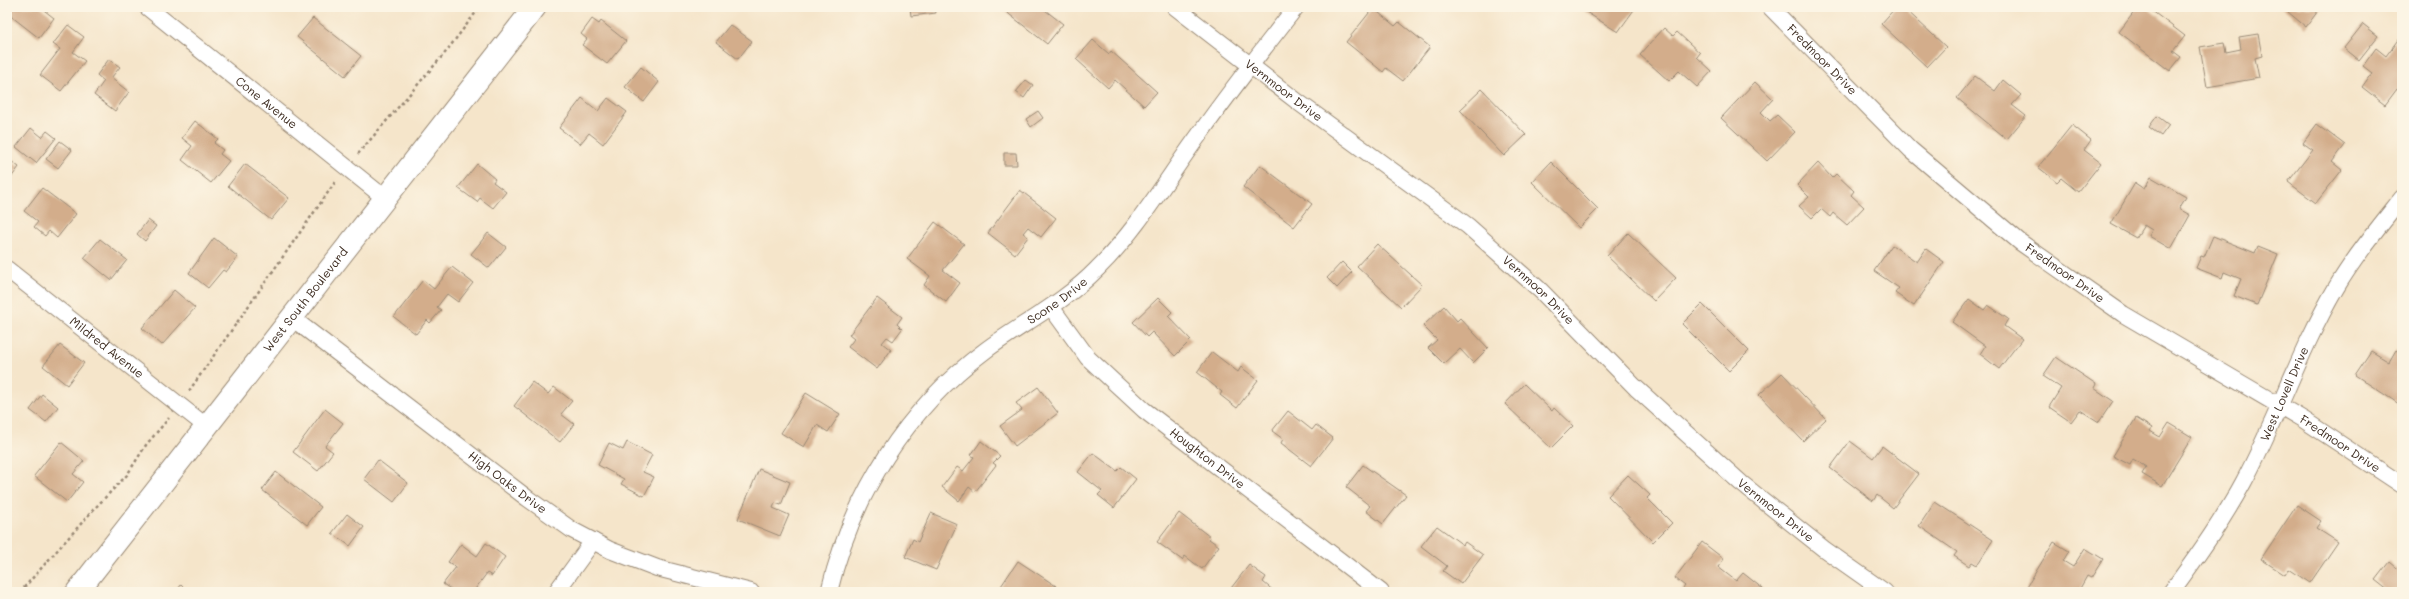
<svg xmlns="http://www.w3.org/2000/svg" width="2409" height="599" font-family="Mali,sans-serif">
  <style>
    .building { fill: #d3ad8b }
    .lines { fill: none; stroke-linecap: round; stroke-linejoin: round }
    .street-casing { stroke: #988874; stroke-width: 18 }
    .secondary-casing { stroke: #988874; stroke-width: 24 }
    .path { stroke: #988874; stroke-width: 2.5; stroke-dasharray: 3 3; stroke-linecap: butt }
    .street { stroke: #fff; stroke-width: 16 }
    .secondary { stroke: #fff; stroke-width: 22 }
    .labels { text-anchor: middle; stroke-width: 3; stroke-linejoin: round; paint-order: stroke }
    .street-label { font-size: 12px; fill: #3b2a1e; stroke: #fcf5e5 }
  </style>
  <rect width="100%" height="100%" fill="#fcf5e5"/>
  <filter id="ink" filterUnits="userSpaceOnUse"><feTurbulence type="fractalNoise" baseFrequency=".025" numOctaves="2"/><feDisplacementMap in="SourceGraphic" scale="8" xChannelSelector="R" yChannelSelector="G"/><feConvolveMatrix kernelMatrix="1 2 1 2 8 2 1 2 1" color-interpolation-filters="sRGB"/></filter>
  <filter id="wash" filterUnits="userSpaceOnUse"><feTurbulence type="fractalNoise" baseFrequency=".012" numOctaves="4" result="noise"/><feDisplacementMap in="SourceGraphic" scale="16" xChannelSelector="R" yChannelSelector="G"/><feGaussianBlur stdDeviation="0.9" result="paint"/><feColorMatrix in="noise" values="0 0 0 0 0 0 0 0 0 0 0 0 0 0 0 0 0 1.4 0 .05"/><feComposite in="paint" operator="in"/></filter>
  <g filter="url(#wash)">
    <rect width="100%" height="100%" fill="#f5e5ca"/>
    <g id="blocks">
      <!-- building -->
      <path class="building" d="M7,7H40L54,18L39,38L7,13Z
        M910,7H935L936,13L911,16Z
        M1000,7H1041L1063,24L1047,44Z
        M1578,7H1636L1618,32Z
        M1896,7H1903L1946,47L1927,67L1881,24Z
        M2138,7H2147L2185,36L2173,51L2181,57L2170,71L2119,32Z
        M2282,7H2321L2306,27Z
        M1373,8L1395,26L1399,22L1430,47L1403,81L1386,68L1383,72L1346,42Z
        M313,18L361,56L345,76L297,37Z
        M592,19L599,24L601,21L626,41L607,64L582,45L587,39L581,34Z
        M2363,24L2378,36L2359,60L2344,48Z
        M68,25L84,37L73,52L85,61L61,91L40,75L60,49L53,44Z
        M730,25L752,41L738,59L716,42Z
        M1664,28L1673,36L1677,32L1700,53L1697,57L1712,71L1697,87L1679,71L1669,81L1640,55Z
        M2258,34L2262,56L2255,58L2259,78L2207,87L2200,47L2224,43L2226,52L2241,49L2239,37Z
        M2400,37L2402,91L2401,92L2397,89L2385,105L2362,87L2372,73L2363,66L2376,48L2386,56Z
        M1093,40L1109,54L1111,51L1157,92L1144,106L1115,80L1108,88L1076,59Z
        M109,59L120,67L111,78L129,92L115,111L94,95L104,81L97,75Z
        M641,67L659,82L644,102L625,87Z
        M1975,76L1995,91L2003,80L2021,95L2012,105L2026,116L2007,139L1957,98Z
        M1026,80L1033,85L1024,98L1016,92Z
        M1755,82L1773,99L1761,112L1770,121L1777,115L1795,132L1767,161L1721,118Z
        M1482,89L1526,135L1504,156L1460,110Z
        M582,98L598,111L608,98L627,112L603,144L589,133L580,144L559,128Z
        M1038,111L1043,118L1031,127L1026,119Z
        M2157,116L2169,125L2161,136L2149,127Z
        M195,121L218,139L214,143L223,150L220,154L229,161L211,183L182,160L192,146L182,138Z
        M2317,124L2345,145L2332,162L2342,170L2316,203L2288,182L2313,150L2303,143Z
        M2072,125L2091,140L2084,150L2101,163L2078,192L2061,178L2057,182L2038,167Z
        M31,128L42,137L47,131L56,138L36,163L16,147Z
        M60,141L72,150L58,168L46,159Z
        M1004,153H1016L1017,165H1004Z
        M7,158L19,167L7,183Z
        M1551,162L1598,209L1579,228L1532,182Z
        M1818,163L1832,178L1836,174L1854,191L1851,195L1864,207L1847,225L1833,213L1830,217L1821,209L1812,218L1799,206L1809,197L1797,185Z
        M245,164L289,198L271,220L228,186Z
        M477,164L495,179L493,182L506,192L493,208L480,198L477,202L458,188Z
        M1260,165L1312,204L1294,227L1243,187Z
        M2151,177L2186,197L2179,209L2190,215L2171,249L2149,236L2152,230L2144,225L2136,238L2111,224L2135,183L2144,189Z
        M42,188L76,214L57,238L49,231L45,236L34,227L38,222L24,211Z
        M1020,190L1056,218L1041,237L1028,227L1023,233L1028,237L1015,254L988,233Z
        M148,220L156,226L145,241L137,234Z
        M935,222L964,244L943,270L960,283L946,302L924,285L930,276L907,259Z
        M488,233L506,247L489,268L471,254Z
        M1628,233L1676,278L1654,301L1607,256Z
        M2213,236L2255,253L2258,246L2278,254L2257,305L2234,296L2241,279L2224,272L2222,278L2196,268L2201,256L2204,257Z
        M214,238L238,257L226,272L223,270L208,288L189,273Z
        M100,239L127,260L111,280L84,258Z
        M1377,244L1422,285L1401,307L1357,266Z
        M1892,245L1917,262L1926,249L1944,262L1914,306L1895,293L1899,288L1874,271Z
        M1342,262L1352,272L1337,288L1327,278Z
        M452,267L473,283L458,302L447,294L437,307L441,310L430,323L427,320L416,334L394,317L423,280L434,289Z
        M174,290L195,308L162,345L142,328Z
        M877,298L902,317L897,324L902,329L893,341L887,337L882,343L891,350L877,369L848,347L854,339L849,335Z
        M1158,298L1172,312L1168,316L1191,340L1175,356L1152,332L1147,337L1133,322Z
        M1969,299L1984,310L1988,305L2008,319L2004,326L2022,339L1999,369L1980,354L1985,346L1952,322Z
        M1702,304L1749,351L1729,371L1682,324Z
        M1444,306L1457,321L1460,318L1488,348L1473,363L1460,349L1444,364L1428,348L1437,340L1423,326Z
        M60,345L84,363L67,385L43,366Z
        M2396,350L2402,354V406L2355,375L2371,351L2389,362Z
        M1212,352L1238,372L1241,367L1258,380L1237,408L1220,395L1222,392L1197,372Z
        M2056,357L2096,384L2094,388L2113,401L2099,422L2080,410L2071,422L2049,407L2061,388L2043,376Z
        M1782,373L1826,419L1803,441L1759,395Z
        M532,382L548,394L554,387L572,401L561,414L574,424L560,442L514,406Z
        M1524,384L1552,411L1554,408L1573,426L1551,448L1505,404Z
        M1038,387L1058,413L1015,446L1000,426L1022,410L1016,403Z
        M806,393L840,414L828,432L817,425L804,447L781,433Z
        M42,394L58,407L46,422L30,410Z
        M325,409L343,423L325,446L333,452L318,471L293,452Z
        M1288,411L1312,430L1316,425L1333,438L1311,466L1281,443L1283,439L1272,431Z
        M2136,418L2152,428L2150,431L2160,437L2169,423L2192,437L2162,486L2142,474L2146,467L2133,459L2130,465L2113,456Z
        M981,441L1000,456L993,463L996,465L975,492L969,487L959,501L942,487L957,467L963,471L974,457L971,455Z
        M1850,441L1873,458L1882,446L1919,474L1893,508L1877,495L1873,501L1830,468Z
        M61,442L84,461L73,474L83,482L67,502L34,476Z
        M627,442L652,455L643,472L654,477L644,496L621,484L624,479L598,465L609,443L623,450Z
        M1093,453L1117,471L1121,467L1136,479L1114,508L1098,495L1102,491L1078,472Z
        M378,460L408,483L394,502L364,479Z
        M1363,465L1406,495L1383,524L1366,511L1370,506L1346,487Z
        M759,469L790,482L781,505L775,503L773,508L789,515L780,536L738,519Z
        M276,472L321,507L307,525L262,490Z
        M1628,475L1650,495L1647,498L1672,523L1653,542L1608,496Z
        M1935,502L1993,540L1977,565L1972,562L1969,566L1954,556L1957,552L1919,526Z
        M2297,505L2321,521L2316,528L2338,542L2310,583L2289,569L2285,575L2261,559Z
        M931,513L957,524L936,570L905,557L913,539L918,542Z
        M1179,513L1210,537L1209,539L1219,546L1202,569L1185,556L1182,560L1157,542Z
        M347,514L364,527L350,546L332,533Z
        M1437,526L1463,545L1465,542L1483,555L1461,584L1443,571L1447,566L1421,546Z
        M1702,542L1724,559L1718,567L1736,581L1743,573L1763,589L1762,592H1685L1682,590L1685,586L1675,578Z
        M2054,542L2069,551L2063,561L2073,567L2085,548L2103,559L2091,578L2087,576L2078,592H2033L2026,588Z
        M486,543L505,557L492,576L487,573L473,592H455L443,584L456,567L448,562L461,544L477,556Z
        M1018,561L1056,586L1052,592H997Z
        M2389,562L2402,573V592H2387L2389,591L2375,580Z
        M1249,565L1266,577L1263,582L1275,592H1228Z
        M181,585L185,589L189,592H176Z"/>
    </g>
  </g>
  <g filter="url(#ink)">
    <use href="#blocks" fill-opacity="0" stroke="#988874" stroke-width="1"/>
    <g class="lines">
      <defs>
        <g id="street">
          <path id="s1" d="M147,7L386,199"/>
          <path id="s2" d="M1175,7L1298,102L1468,226L1541,291L1636,388L1741,483L1824,549L1885,592"/>
          <path id="s3" d="M1770,7L1911,150L2020,242L2123,314L2304,420L2402,485"/>
          <path id="s4" d="M7,269L207,427"/>
          <path id="s5" d="M1051,307L1088,358L1144,410L1381,592"/>
          <path id="s6" d="M292,318L527,498L572,530L610,550L657,568L751,592"/>
          <path d="M556,592L593,541"/>
          <path id="s7" d="M829,592C852,495 906,409 986,350C1023,323 1065,302 1097,269C1137,230 1166,180 1199,135C1230,91 1263,49 1296,7"/>
          <path id="s8" d="M2171,592C2197,557 2222,522 2243,483C2277,420 2299,351 2336,288C2355,256 2379,227 2402,198"/>
        </g>
        <g id="secondary">
          <path id="s9" d="M77,592L535,7"/>
        </g>
      </defs>
      <!-- street casing -->
      <use href="#street" class="street-casing"/>
      <!-- secondary casing -->
      <use href="#secondary" class="secondary-casing"/>
      <!-- path -->
      <path class="path" d="M358,154L445,53L480,7
        M189,391L336,181
        M20,592L95,508L127,475L146,445L169,418"/>
      <!-- street -->
      <use href="#street" class="street"/>
      <!-- secondary -->
      <use href="#secondary" class="secondary"/>
    </g>
  </g>
  <g class="labels">
    <!-- street labels -->
    <g class="street-label">
      <text dy="4" stroke="none"><textPath href="#s3" startOffset="74">Fredmoor Drive</textPath></text>
      <text dy="4" stroke="none"><textPath href="#s2" startOffset="137">Vernmoor Drive</textPath></text>
      <text dy="4" stroke="none"><textPath href="#s1" startOffset="153">Cone Avenue</textPath></text>
      <text dy="4" stroke="none"><textPath href="#s3" startOffset="398">Fredmoor Drive</textPath></text>
      <text dy="4" stroke="none"><textPath href="#s2" startOffset="461">Vernmoor Drive</textPath></text>
      <text dy="4" stroke="none"><textPath href="#s9" startOffset="371">West South Boulevard</textPath></text>
      <text dy="4" stroke="none"><textPath href="#s7" startOffset="381">Scone Drive</textPath></text>
      <text dy="4" stroke="none"><textPath href="#s4" startOffset="127">Mildred Avenue</textPath></text>
      <text dy="4" stroke="none"><textPath href="#s8" startOffset="229">West Lovell Drive</textPath></text>
      <text dy="4" stroke="none"><textPath href="#s3" startOffset="722">Fredmoor Drive</textPath></text>
      <text dy="4" stroke="none"><textPath href="#s5" startOffset="219">Houghton Drive</textPath></text>
      <text dy="4" stroke="none"><textPath href="#s6" startOffset="271">High Oaks Drive</textPath></text>
      <text dy="4" stroke="none"><textPath href="#s2" startOffset="785">Vernmoor Drive</textPath></text>
    </g>
  </g>
  <!-- margin -->
  <rect width="2409" height="599" fill="none" stroke="#fcf5e5" stroke-width="24"/>
</svg>
